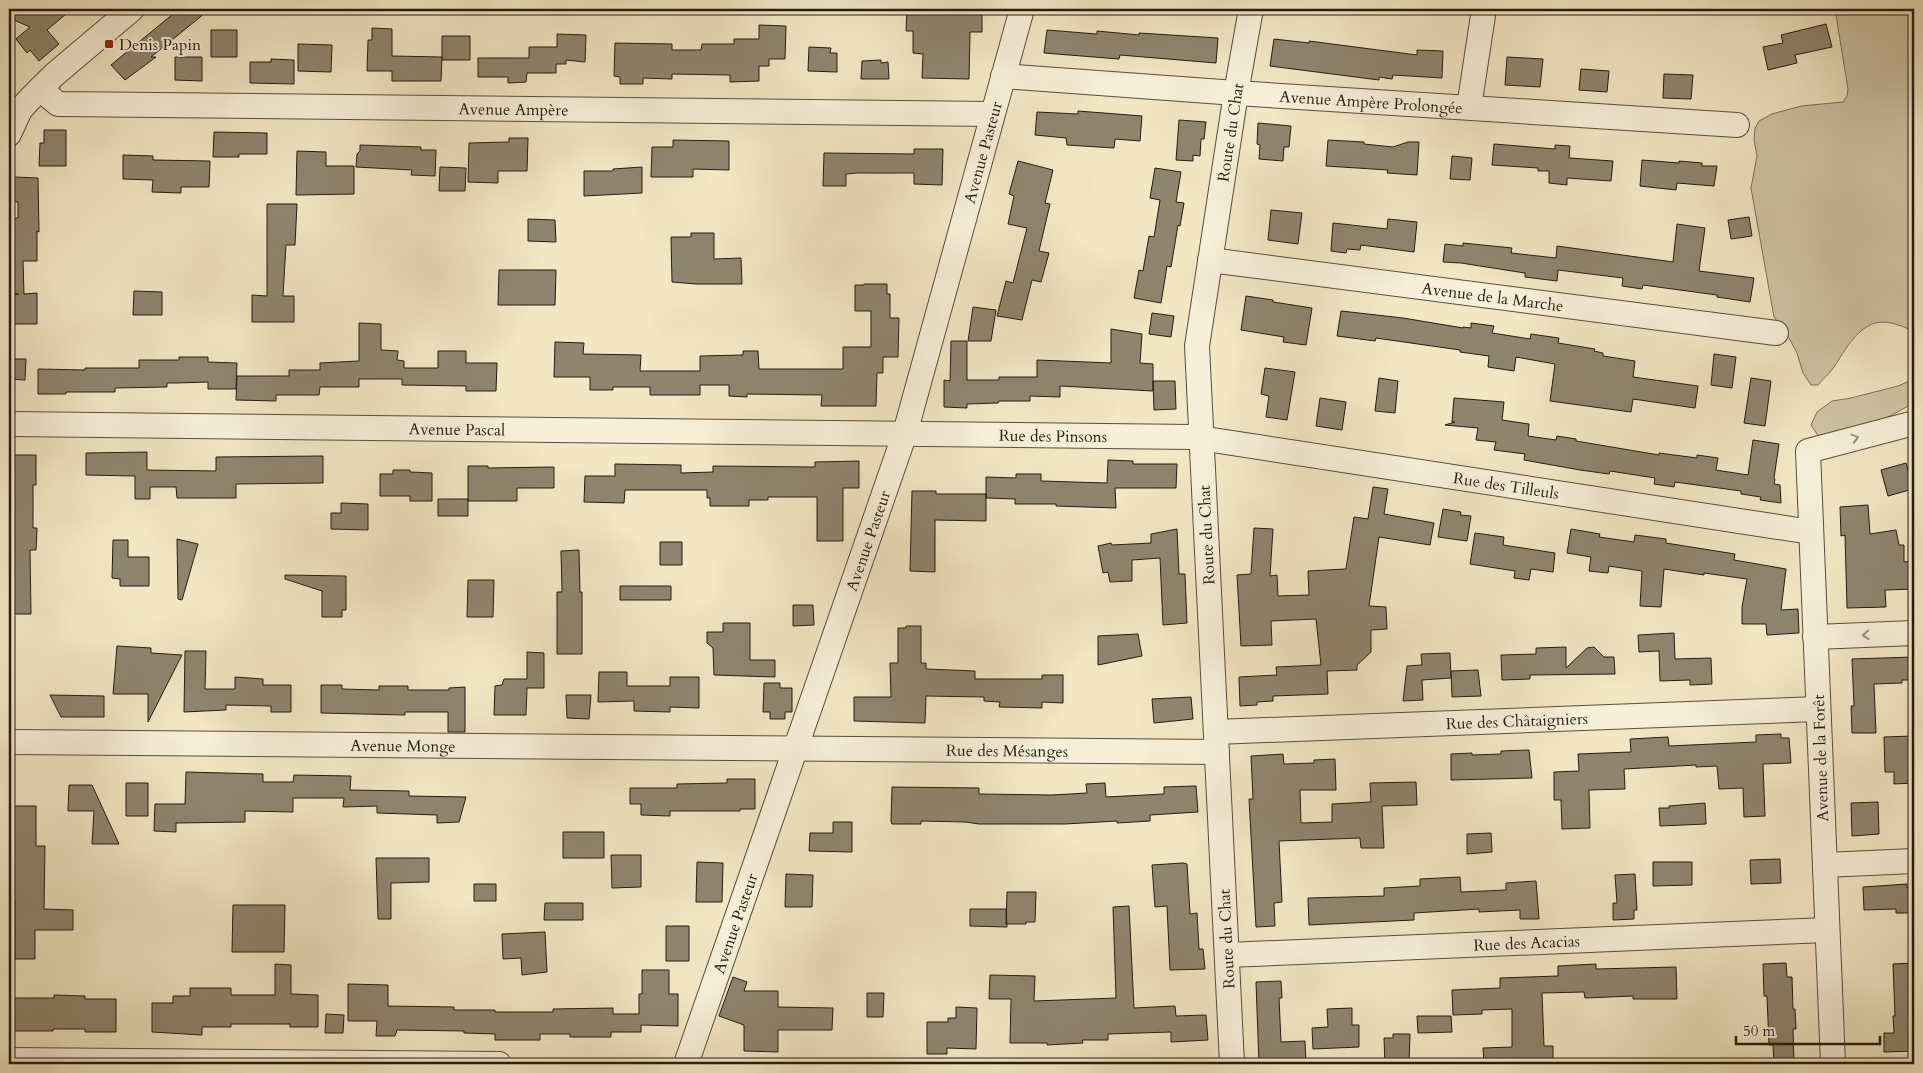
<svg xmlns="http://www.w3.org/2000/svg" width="1923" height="1073" font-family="Cardo,serif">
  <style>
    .green { fill: #cfc4a5; stroke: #7a705c }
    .building { fill: #8f856e; stroke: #241c12 }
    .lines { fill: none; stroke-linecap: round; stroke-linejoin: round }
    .minor-casing { stroke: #584e3e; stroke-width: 26 }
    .minor { stroke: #f7efd8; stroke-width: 24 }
    .oneway { stroke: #98907f }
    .poi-dot { fill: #8f2418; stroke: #f7efd8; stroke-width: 2 }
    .labels { text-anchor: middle; stroke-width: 4; stroke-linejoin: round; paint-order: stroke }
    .poi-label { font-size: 16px; fill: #241c12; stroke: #f7efd8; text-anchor: start }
    .street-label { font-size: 16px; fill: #241c12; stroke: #f7efd8 }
  </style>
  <rect width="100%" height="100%" fill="#f2e6c3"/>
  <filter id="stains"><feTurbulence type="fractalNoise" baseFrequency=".004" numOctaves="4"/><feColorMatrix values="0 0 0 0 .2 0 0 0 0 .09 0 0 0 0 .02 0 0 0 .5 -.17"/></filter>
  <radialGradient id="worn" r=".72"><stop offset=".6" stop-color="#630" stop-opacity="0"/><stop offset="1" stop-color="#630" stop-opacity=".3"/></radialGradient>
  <!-- green -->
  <path class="green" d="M1835,9H1914V335C1910,329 1905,327 1898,325C1865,312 1849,344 1834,367C1829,374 1823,379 1818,385H1811L1803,373L1797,353L1789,338L1774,317L1751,188L1757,156L1754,140L1755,128L1759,121L1772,114L1801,106L1843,102L1847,96L1848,89Z
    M1914,379V403L1888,417L1821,440L1811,425L1817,412L1832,401L1851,398L1898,386Z"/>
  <!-- building -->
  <path class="building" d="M9,9H72L47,30L59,44L39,61L30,50L27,53L16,39L30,27L9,18Z
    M179,9H210L151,57H156L125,80L111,65Z
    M907,9H982V32H970L969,79L922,78L923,54L913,53V31H906Z
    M1826,24L1832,47L1795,55L1797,63L1768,70L1763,47L1783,43L1781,35Z
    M759,25L786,26L785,59H769V66H759V81L730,82V75L672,74V79L643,78V84H620V77L614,76L615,43L672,44V50H701L702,44H734V39H759Z
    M372,28L392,29V56L442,57L441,81H392V71H367L368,40H372Z
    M211,30H237V57H211Z
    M1047,30L1097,34V31L1139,35V33L1218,38L1216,63L1120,55L1119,59L1044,53Z
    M557,34L586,35L585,62L566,60V64H556V73H527L526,82L508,83V77H478V58H529V47H557Z
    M442,36H470V60H442Z
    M1274,39L1309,43V41L1417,55V50L1443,51L1442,78L1393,75L1392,79L1379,77V80L1270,66Z
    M298,44L332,45L331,72L298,71Z
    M809,47L831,48L830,53H837V72L808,71Z
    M175,57H202V81L175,80Z
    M1507,57L1543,59L1540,87L1505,85Z
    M271,59L294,60V84L250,83V62H271Z
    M881,60V63L888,62L889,79H861L862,61Z
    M1581,69L1609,71L1607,92L1579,90Z
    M1664,74L1693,75L1691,99L1663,98Z
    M1078,111L1142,116L1140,141L1115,139L1114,148L1067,145L1066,138L1035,135L1037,112L1078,114Z
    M1179,120L1206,122L1204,139H1201L1200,156L1193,155V161L1176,160Z
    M1258,123L1291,126L1289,147H1284L1283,161L1259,159L1260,145L1257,144Z
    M44,130H66V166H39L40,143H44Z
    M214,132L267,133V154H239V157H213Z
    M509,138H528L527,171H498V183L468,182L469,143L509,142Z
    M673,140L729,141V170L693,169V177H651L652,147H673Z
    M1328,140L1364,142V144L1393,147L1408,142H1419L1417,175L1387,173L1388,170L1326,166Z
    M1494,144L1555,149V145L1570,146L1569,158L1613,161L1611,181L1567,178V185L1549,183V171H1538V168L1492,165Z
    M360,145L421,147V150H436L435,176L411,175L412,170L356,167L357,154L360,151Z
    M914,149H943L942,185L914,184V173H858L846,174V186H823L824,153L914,154Z
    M297,151L326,152V166H354V194L296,195Z
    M123,155L153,156V160L210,161L209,187H181V193L152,192L153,180L123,179Z
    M1452,156L1472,158L1470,180L1450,179Z
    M1642,160L1679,163V161L1702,163V166H1717L1714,186L1677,183L1676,190L1640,186Z
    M1018,161L1053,170L1045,203L1050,204L1039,251L1049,253L1041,282L1032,280L1022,320L997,316L1006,281L1013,283L1027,228L1008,224L1014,196L1009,194Z
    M440,167L466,168L465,191H439Z
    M642,167V193L584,196V171H613V169Z
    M1155,168L1181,172L1176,202L1184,203L1180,226L1178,225L1171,267L1167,266L1161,303L1134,298L1139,270L1143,271L1149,236L1154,237L1160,200L1150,198Z
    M14,177L38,178L39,232L37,231V261H23L24,294L37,293V324H13V294H19H9V218H18V202H13Z
    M267,204H297L295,245H286L283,296H294V322H252V295L267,296Z
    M1271,210L1302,213L1298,244L1268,240Z
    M1749,217L1752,236L1731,239L1728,220Z
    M528,219L555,220L556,242L528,241Z
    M1388,219L1417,222L1414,252L1361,245L1360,250L1347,249L1346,253L1331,251L1333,223L1387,229Z
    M1677,224L1705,228L1699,271L1754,278L1750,302L1717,297V295L1643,285L1642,289L1622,286L1623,278L1558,270L1557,281L1525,277V273L1461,263L1443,262L1445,244L1463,246V243L1512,248L1511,253L1556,258L1557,246L1673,262Z
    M691,233H714V259L741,258L742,284H696L672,282L671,237H691Z
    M499,270H556L555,305H498Z
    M864,284H887V294H890V318H899L898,357H883V373H877L876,406H821L822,395L747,394V397L729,396V385H700V395H650V387H613V390H590V377H554L555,342L584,343L583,354L641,355L640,371H700V356L743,355V351H758L759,369H843V347H871V311H855V285H864Z
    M134,291L162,292V315H133Z
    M1246,296L1273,300V302L1312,308L1306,345L1283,342L1284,337L1241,330Z
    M973,307L996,310L991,341H968Z
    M1341,311L1403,318L1463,328V327L1471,328V323L1494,326L1492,333L1530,339L1531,334L1559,338L1558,343L1595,349L1594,351L1603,353V356L1635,361L1633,377L1698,386L1695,408L1633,399L1631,412L1550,401L1555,364L1516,357L1514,371L1488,367L1489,356L1460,352V350L1376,338L1375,341L1337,336Z
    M1152,313L1174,316L1171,337L1149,334Z
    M359,323L381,324V350L398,351L397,360L404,361V368H438V351H466V363H497L496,391H466V386L402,385V379H359V387H320L319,395H276V401L236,400L237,376H289V370H320V363L359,361Z
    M1111,329L1142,334L1140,363L1153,364V391L1060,386V397L1030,396V401H999L998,403L967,404V408L944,407V380L950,381L951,341H967V380H999V377H1037V360L1111,363Z
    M1714,354L1736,357L1732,388L1711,385Z
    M179,357H208V362L237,363L236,389H208V382L176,383H167V387L115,388V392H66V394H38V369L85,370V368H139V360H179Z
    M9,359H26L25,380L9,379Z
    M1265,368L1295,372L1287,420L1266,417L1269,396L1261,394Z
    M1379,378L1398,381L1395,413L1375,411Z
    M1751,378L1771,381L1765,426L1744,423Z
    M1153,381H1175L1176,409L1154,410Z
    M1320,398L1346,402L1342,430L1316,426Z
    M1454,398L1504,402L1502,420L1529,424L1528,436L1556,440L1557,436L1576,439V441L1659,455V453L1697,458V455L1718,458L1716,470L1748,475L1753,440L1779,444L1774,478L1775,479L1774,484L1780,485L1781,503L1760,500L1761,497L1741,494V491L1675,482L1674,487L1654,484L1655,478L1610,471L1609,474L1580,470L1524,460L1525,454L1494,450L1496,442L1476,440L1478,428L1445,425L1455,422H1452Z
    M147,452V470L216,471V457L323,456V483L236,484V498H177L176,487H150V499H135V476L86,475V453Z
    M9,455H36V485H33V528H37L36,550H30L31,614H9Z
    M1108,460L1133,461V464H1177L1176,488H1115L1116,508L1056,506V504H1015V499L986,498V477L1016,478V474H1041V481L1107,483Z
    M859,461V488H843V541H817V497H768V500H749V506H710V498H707V490H625L624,503L584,502L585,476H615V464L681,465V473L713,472V466L815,467V462Z
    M1906,463L1913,489L1888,496L1881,470Z
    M468,466H488V468L554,467V488H517V501H468Z
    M393,470H410V472L432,473V501H410V496H380V474H393Z
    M1373,487L1388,489L1384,514L1434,523L1430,545L1379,537L1369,606L1386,607L1387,629L1371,630V652L1357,665V670L1327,671L1328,694L1273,696V701L1257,702V705L1240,706L1239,677L1277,675L1276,667L1321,665L1316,619L1271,621L1272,645L1241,646L1237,575L1251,574L1254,528L1273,529L1270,576L1277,575L1278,596L1309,595L1308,571L1346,569L1354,517L1368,519Z
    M912,491H936V494H986V521L935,520V572L910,571Z
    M438,499H468V516H438Z
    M341,503L368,504V530L331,529V513H341Z
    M1868,505L1870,534L1896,530L1899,545H1904V562L1914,561V589L1885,590L1886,607L1847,608L1845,535L1841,536L1840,507Z
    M1443,509L1461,512L1460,515L1471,516L1467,541L1438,537Z
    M1177,529L1179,574H1185L1187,623L1163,625L1160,558L1132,560V581L1110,582L1108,572L1103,573L1098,546L1111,543L1112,545L1151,543V534Z
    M1571,529L1600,534L1599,537L1634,542L1635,535L1666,539V543L1735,554L1734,560L1786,569L1781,610L1798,609L1799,633L1767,635L1766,624H1742V607L1747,579L1704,573V575L1664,569L1661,607L1640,606L1642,571L1609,566L1608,573L1589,571L1591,557L1567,553Z
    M1475,533L1504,537L1503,545L1555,553L1553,572L1531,569L1529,580L1514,578L1515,571L1470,564Z
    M177,539L198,544L182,600L178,599Z
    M113,540H128V557H149V586H120V579L112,578Z
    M660,542H682V565H660Z
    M579,550L580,592H582V654H557V592H562L561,551Z
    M285,575L346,576V610H342V617H322V591L285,579Z
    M468,580H494L493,617H467Z
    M620,586H671V600H620Z
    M793,605H813L814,625L793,626Z
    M723,623H750V660H775V677L714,675L713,648L707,643V632H723Z
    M906,626H921V663H926V669L975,671V679H1042V675H1063V703L1042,702V708L999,707L1000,702L984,701V697L926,696L925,723L854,721V697H891L890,663H898V628H906Z
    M1674,633L1675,659L1711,658L1712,684L1690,685V680L1660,681L1659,651L1639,652L1638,635Z
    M1138,634L1142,656L1098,665V636Z
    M117,646L151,648V653L182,655L148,722V694H113Z
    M1566,647V668L1587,648L1594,647L1604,657H1614L1615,674L1530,675V679L1502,680L1501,655L1536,654V648Z
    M185,651H206L205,689H235V677L263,679V685H291V712H271V706L226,705V710L184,712Z
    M527,652L544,653V688H527L526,715H494L495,686L502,685L504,679H527Z
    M1450,653L1451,678L1422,680L1423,700L1403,701L1407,666L1422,665L1421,654Z
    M1914,657V680H1902V683L1874,684L1876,733H1852L1851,706H1854L1852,659Z
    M1478,670L1481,696L1452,697L1451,671Z
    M599,672H627V686H670V677H699V708L670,707V712L634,711V701L598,702Z
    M764,683H780V688H792V712H785V719H770V712H763Z
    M321,685H342V689L379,690V686H408V690H449V688L465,687V732H448V712H405V715L321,713Z
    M50,695L104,696V717H61Z
    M566,695H591L589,719L567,718Z
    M1191,697L1193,719L1154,723L1152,699Z
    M1781,734V738H1789L1791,763L1763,764L1765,816L1744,817L1743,788L1719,789L1717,766L1696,767V765L1624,769L1625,789L1589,790L1590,828L1562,829L1561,800H1554V772L1579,771L1578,754L1631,752L1630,739L1668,737L1669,746L1756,742V735Z
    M1914,736V783L1894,784V772H1885L1884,737Z
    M1529,750L1532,778L1451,780V754L1472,753V755L1501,754V751Z
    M1283,754L1284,764L1314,763V760L1335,759L1336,790H1300L1301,823L1332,822V804L1371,802L1370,783L1416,782L1417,805L1382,806L1384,848H1361L1360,838L1279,841L1282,902L1274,903L1275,926L1256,927L1249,799H1253L1251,756Z
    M186,772L263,774V782H293L294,775L351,776L350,790L409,791V796L466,797L459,822L437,823V815L377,813V806L343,807L344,798H293V812L245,811V822L176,823V832L154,831L155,804H185Z
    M727,779H755V809H740V811H670V816L641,815V804H630V788H677V784L727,783Z
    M126,783H148V816H126Z
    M1105,783L1106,797L1164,794V787L1196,786L1198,812L1150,815V821L1117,823V821L1065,824H979L966,822L921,821V824H892L891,821L892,787L979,788V794L1052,795L1087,793L1086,784Z
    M69,785H92L119,844H92L94,811H68Z
    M1878,802L1879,834L1852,836L1851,803Z
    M1705,803L1706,824L1660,826L1659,808H1669V806Z
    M11,806H36V846H45L44,909L73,910V930H35V959H15V901H12V871H9Z
    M833,822H852V852L809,851L810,833H833Z
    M563,832H604V858H563Z
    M1491,833L1492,852L1467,854V834Z
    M611,855H641V887L612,888Z
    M376,858H429V882L391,883V919H378Z
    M1780,859L1781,883L1751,884L1750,860Z
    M697,862L723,863L722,902H696Z
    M1653,862H1692V885L1653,886Z
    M1183,863L1187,864L1190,914L1197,913L1199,949H1203L1205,969L1170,970L1167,906L1155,907L1152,865Z
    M786,874L813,875L812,907H785Z
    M1635,874L1637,910H1634V919L1613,920V903H1617L1615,875Z
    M1460,877L1461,892L1506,890V883L1536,881L1539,919H1520V910L1479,912V909L1414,913V920L1309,925L1308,898L1384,896V888L1420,886V879Z
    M474,884H496V901H474Z
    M1907,884V888L1914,887V913H1896V909L1864,910L1863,887Z
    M1007,892H1036L1035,922H1026V924H1006Z
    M545,903H583V920H544Z
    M233,905H285L284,952H232Z
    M1129,906L1134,1008L1175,1006L1176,1016L1206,1015L1208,1040L1171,1042V1032L1108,1034V1040H1082L1083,1043L1047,1045V1043H1010L1011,999H989L990,975L1035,976L1034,1001L1116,998L1113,907Z
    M970,909H1006L1007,927L970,926Z
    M666,926H689V961H666Z
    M545,932L547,972L522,975L521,958L503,959L502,934Z
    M1786,963L1787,977H1792L1793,1009H1795L1796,1029H1793L1794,1064H1774L1773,1045H1769L1767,996H1764L1763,964Z
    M1914,963V1051L1884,1052V1033H1894L1893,1016H1895L1893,964Z
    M275,964L291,965V994L318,995V1027H290V1024H231V1027H202V1035L152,1032V1003H173V996H190V988H231V995H275Z
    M1596,964V969L1676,967L1677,999H1633V996L1585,998L1584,992L1542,993L1544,1046H1553V1064H1484L1483,1048L1512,1047V1009L1482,1010V1014L1453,1015L1452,990L1500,988V978L1558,976V966Z
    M642,970H669V994H678V1026L641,1025V1032H611V1037H570V1034H540V1040H495V1034L464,1033V1031L397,1030L395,1036H376L377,1021H348V984L388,985V1006L454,1007V1010H495V1012H553V1009L613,1008V1014H639V994H642Z
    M733,977L747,982L744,991H778V1007L833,1008L832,1030H778V1052L744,1051V1025L719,1016Z
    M1281,981L1282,998H1279L1281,1042L1305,1041L1306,1064H1259L1256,982Z
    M867,993H884L883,1017H867Z
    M54,995L85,996V999H116V1032H85V1029H53V1031H9V998H54Z
    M956,1007L977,1008L976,1049L947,1048V1054H927V1022H948V1018H956Z
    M1352,1008V1025H1359V1047L1313,1049L1312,1028L1328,1027L1327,1009Z
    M326,1014L344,1015L343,1033H325Z
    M1417,1016H1451L1452,1032L1418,1033Z
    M1393,1034H1410L1409,1064H1385L1384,1038H1393Z"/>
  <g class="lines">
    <defs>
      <g id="minor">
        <path id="s1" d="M1003,76L1236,93L1737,125"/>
        <path id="s2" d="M40,89L58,104L992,114"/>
        <path d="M1469,107L1484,9"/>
        <path d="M9,134L20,110L29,100L54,75L132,9"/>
        <path id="s3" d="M1210,260L1776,333"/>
        <path id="s4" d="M9,424L1193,437L1811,532"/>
        <path d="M1815,637L1914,633"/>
        <path id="s5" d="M1216,732L1818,709"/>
        <path id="s6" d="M9,742L1217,752"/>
        <path d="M1825,865L1914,861"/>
        <path id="s7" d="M1227,955L1827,930"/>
        <path d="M9,1060L499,1064"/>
        <path id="s8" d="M686,1064L905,433L1022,9"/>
        <path id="s9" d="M1232,1064L1197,346L1236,93L1251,9"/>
        <path d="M1833,1064L1808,451L1914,423"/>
      </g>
    </defs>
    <!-- minor casing -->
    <use href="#minor" class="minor-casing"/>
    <!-- minor -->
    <use href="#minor" class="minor"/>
  </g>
  <!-- one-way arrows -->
  <defs><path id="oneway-chevron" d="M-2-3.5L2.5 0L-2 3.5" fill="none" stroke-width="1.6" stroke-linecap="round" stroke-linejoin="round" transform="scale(1.25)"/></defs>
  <g class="oneway">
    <use href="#oneway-chevron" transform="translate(1855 438) rotate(-15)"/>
    <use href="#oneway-chevron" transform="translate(1866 635) rotate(178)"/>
  </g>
  <!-- markers -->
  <rect class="poi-dot" x="104" y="39" width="10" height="10" rx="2.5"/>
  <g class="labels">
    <!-- poi labels -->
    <g class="poi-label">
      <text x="119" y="50">Denis Papin</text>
    </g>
    <!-- street labels -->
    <g class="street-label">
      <text dy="6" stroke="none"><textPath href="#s1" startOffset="369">Avenue Ampère Prolongée</textPath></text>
      <text dy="6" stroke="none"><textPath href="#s2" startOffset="479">Avenue Ampère</textPath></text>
      <text dy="6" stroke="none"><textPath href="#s9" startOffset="935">Route du Chat</textPath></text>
      <text dy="6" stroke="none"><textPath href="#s8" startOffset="959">Avenue Pasteur</textPath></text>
      <text dy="6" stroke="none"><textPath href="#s3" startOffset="285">Avenue de la Marche</textPath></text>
      <text dy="6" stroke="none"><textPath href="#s4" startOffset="448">Avenue Pascal</textPath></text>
      <text dy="6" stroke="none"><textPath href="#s4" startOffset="1044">Rue des Pinsons</textPath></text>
      <text dy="6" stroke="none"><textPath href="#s4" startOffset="1501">Rue des Tilleuls</textPath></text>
      <text transform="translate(1206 535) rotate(-93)" y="6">Route du Chat</text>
      <text dy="6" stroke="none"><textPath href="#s8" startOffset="554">Avenue Pasteur</textPath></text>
      <text dy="6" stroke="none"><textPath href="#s5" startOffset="301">Rue des Châtaigniers</textPath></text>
      <text dy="6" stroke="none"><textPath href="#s6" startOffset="394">Avenue Monge</textPath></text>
      <text dy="6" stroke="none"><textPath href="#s6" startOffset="998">Rue des Mésanges</textPath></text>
      <text transform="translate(1820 758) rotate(-92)" y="6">Avenue de la Forêt</text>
      <text dy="6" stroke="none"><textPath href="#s8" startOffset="149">Avenue Pasteur</textPath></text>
      <text transform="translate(1226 939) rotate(-93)" y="6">Route du Chat</text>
      <text dy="6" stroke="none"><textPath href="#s7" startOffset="300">Rue des Acacias</textPath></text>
    </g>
  </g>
  <!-- margin -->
  <rect width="1923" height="1073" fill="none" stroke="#f2e6c3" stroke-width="30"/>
  <rect x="10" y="10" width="1903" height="1053" fill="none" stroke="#241c12" stroke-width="2.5"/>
  <rect x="15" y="15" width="1893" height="1043" fill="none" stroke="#241c12"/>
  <!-- scale -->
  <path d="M1736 1036v8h144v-8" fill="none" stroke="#241c12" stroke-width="2.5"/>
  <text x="1743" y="1036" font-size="15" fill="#241c12" stroke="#f7efd8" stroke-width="4" paint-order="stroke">50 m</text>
  <rect width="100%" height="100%" filter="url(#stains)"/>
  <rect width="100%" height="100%" fill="url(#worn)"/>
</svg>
